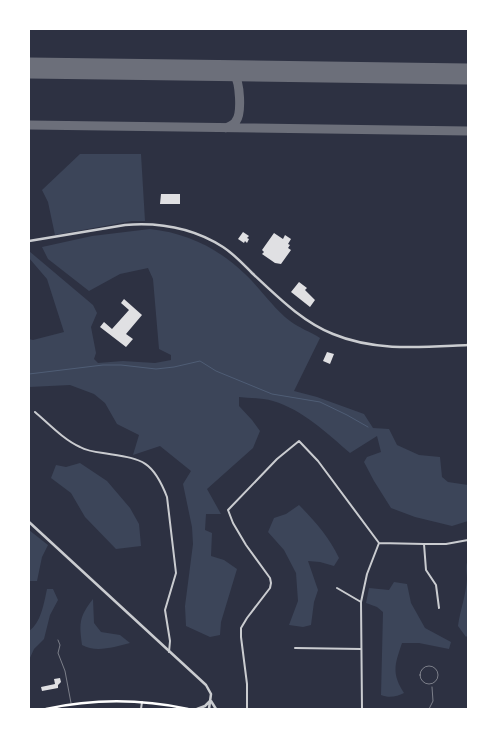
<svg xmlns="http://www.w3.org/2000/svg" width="497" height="738" font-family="Jost,sans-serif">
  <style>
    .green { fill: #3c4559 }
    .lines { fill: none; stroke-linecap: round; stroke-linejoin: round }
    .stream { stroke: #4f5d75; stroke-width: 1 }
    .taxiway { stroke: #6c6f7a; stroke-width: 9 }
    .runway { stroke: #6c6f7a; stroke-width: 21 }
    .building { fill: #e0e0e3 }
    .service { stroke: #caccd0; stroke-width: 0.5 }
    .minor { stroke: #caccd0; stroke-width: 2 }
    .tertiary { stroke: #caccd0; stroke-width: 2.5 }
    .secondary { stroke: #fff; stroke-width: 2.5 }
  </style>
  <rect width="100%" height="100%" fill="#2d3142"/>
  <!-- green -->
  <path class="green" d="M80,154H141L145,221H132L55,235L48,202L42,190Z
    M150,229C187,233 218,248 245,274C261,289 273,308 290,321C299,328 311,332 320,338L294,391L317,397L364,414L373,428L389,429L397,445L419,455L440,457L442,477L448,482L468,485V521L452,526L415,517L391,508L374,481L364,462L367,457L381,452L377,436L350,453C327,433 303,410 273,401C262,398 250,398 239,397V406L252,420L260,431L253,448L207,489L221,514H206L205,530L212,533L211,556L224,560L237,569L221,622L220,635L210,637L186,626L185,606L193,544L192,527L183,484L191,471L160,446L133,455L139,435L117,424L105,403L94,394L70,385L29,387V339L33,340L64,332L47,279L29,258V251L93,305L97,313L91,327L96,353L94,359L98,363L123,361L155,363L171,360V355L159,349L153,279L148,268L120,274L89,291L48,259L42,247L92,236Z
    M80,463L107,481L130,508L139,524L141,546L116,549L85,517L71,493L51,478L56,465L66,467Z
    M299,505C315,521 329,537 339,558L334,566L320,562L308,561L318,590L314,602L311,625L303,627L289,625L298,601L296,573L284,550L268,532L274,518L286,514Z
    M29,530L48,545L42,557L37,581H29Z
    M468,560V635L466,637L458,626C460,611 466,595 467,579C467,572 465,566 468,560Z
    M394,582L407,584L411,603L425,628L451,642L449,649L419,643H402C395,664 391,673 404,693C397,697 388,698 381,695L383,612L377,607L366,603L369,588L389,590Z
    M47,589H53L58,600L50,615L44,639L34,649L29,660V631C41,623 44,603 47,589Z
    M93,599L94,623L101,632L120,635L130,643C114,647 96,653 82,645C79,623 79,617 93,599Z"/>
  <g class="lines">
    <!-- stream -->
    <path class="stream" d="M196,29H206
      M29,374L103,365H121L156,369L174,367L200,361L216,371L272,394L320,402L347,415L368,427"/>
    <!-- taxiway -->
    <path class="taxiway" d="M224,71L234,74C240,82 242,113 236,121C234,125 230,126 226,128
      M29,125L468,131"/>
    <!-- runway -->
    <path class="runway" d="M29,68L468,74"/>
  </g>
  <!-- building -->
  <path class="building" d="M161,194H180V204H160Z
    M243,232L249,236L247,238L249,239L247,243L245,241L244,243L238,239Z
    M274,233L283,239L285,235L291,239L288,244L290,245L288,248L291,250L281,264L275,263L262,254L264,252L262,250Z
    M299,282L307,288L305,290L315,300L310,307L291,292Z
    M124,299L142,315L126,334L133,339L126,347L100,327L104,322L112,329L129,310L121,303Z
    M327,352L334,354L330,364L323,361Z
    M60,678L61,682L58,685V688L42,691L41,687L55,684L54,679Z"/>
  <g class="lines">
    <!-- service -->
    <path class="service" d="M58,640L60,645L58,653L65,671L71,703
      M420 675a9 9 0 1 1 18 0a9 9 0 1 1-18 0Z
      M429,709L433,701L432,687"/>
    <!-- minor -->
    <path class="minor" d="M35,412C49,424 64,440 80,447C87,451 95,452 103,453C140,459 152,458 167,497L176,573L165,610L170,641L169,652
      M337,588L361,602
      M439,608L436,585L426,570L424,544H446L468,540
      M295,648L361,649
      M141,709L142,702
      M247,709V684L241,637V628L247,618L270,588L271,583L270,578L246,545L233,523L228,510L277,459L299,441L318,461L379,543L424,544
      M362,709L361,602L367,574L379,543"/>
    <!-- tertiary -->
    <path class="tertiary" d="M29,241L125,225C161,222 193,228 223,247C234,254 243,264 252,273C277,296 301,321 333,334C376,352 423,347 468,345
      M29,522L206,685L211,694L209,709
      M211,701L216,709
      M197,709L205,706L210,701"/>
    <!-- secondary -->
    <path class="secondary" d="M46,709C92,699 141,699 188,709"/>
  </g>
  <!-- border -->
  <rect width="497" height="738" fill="none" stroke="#ffffff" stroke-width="60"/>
</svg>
